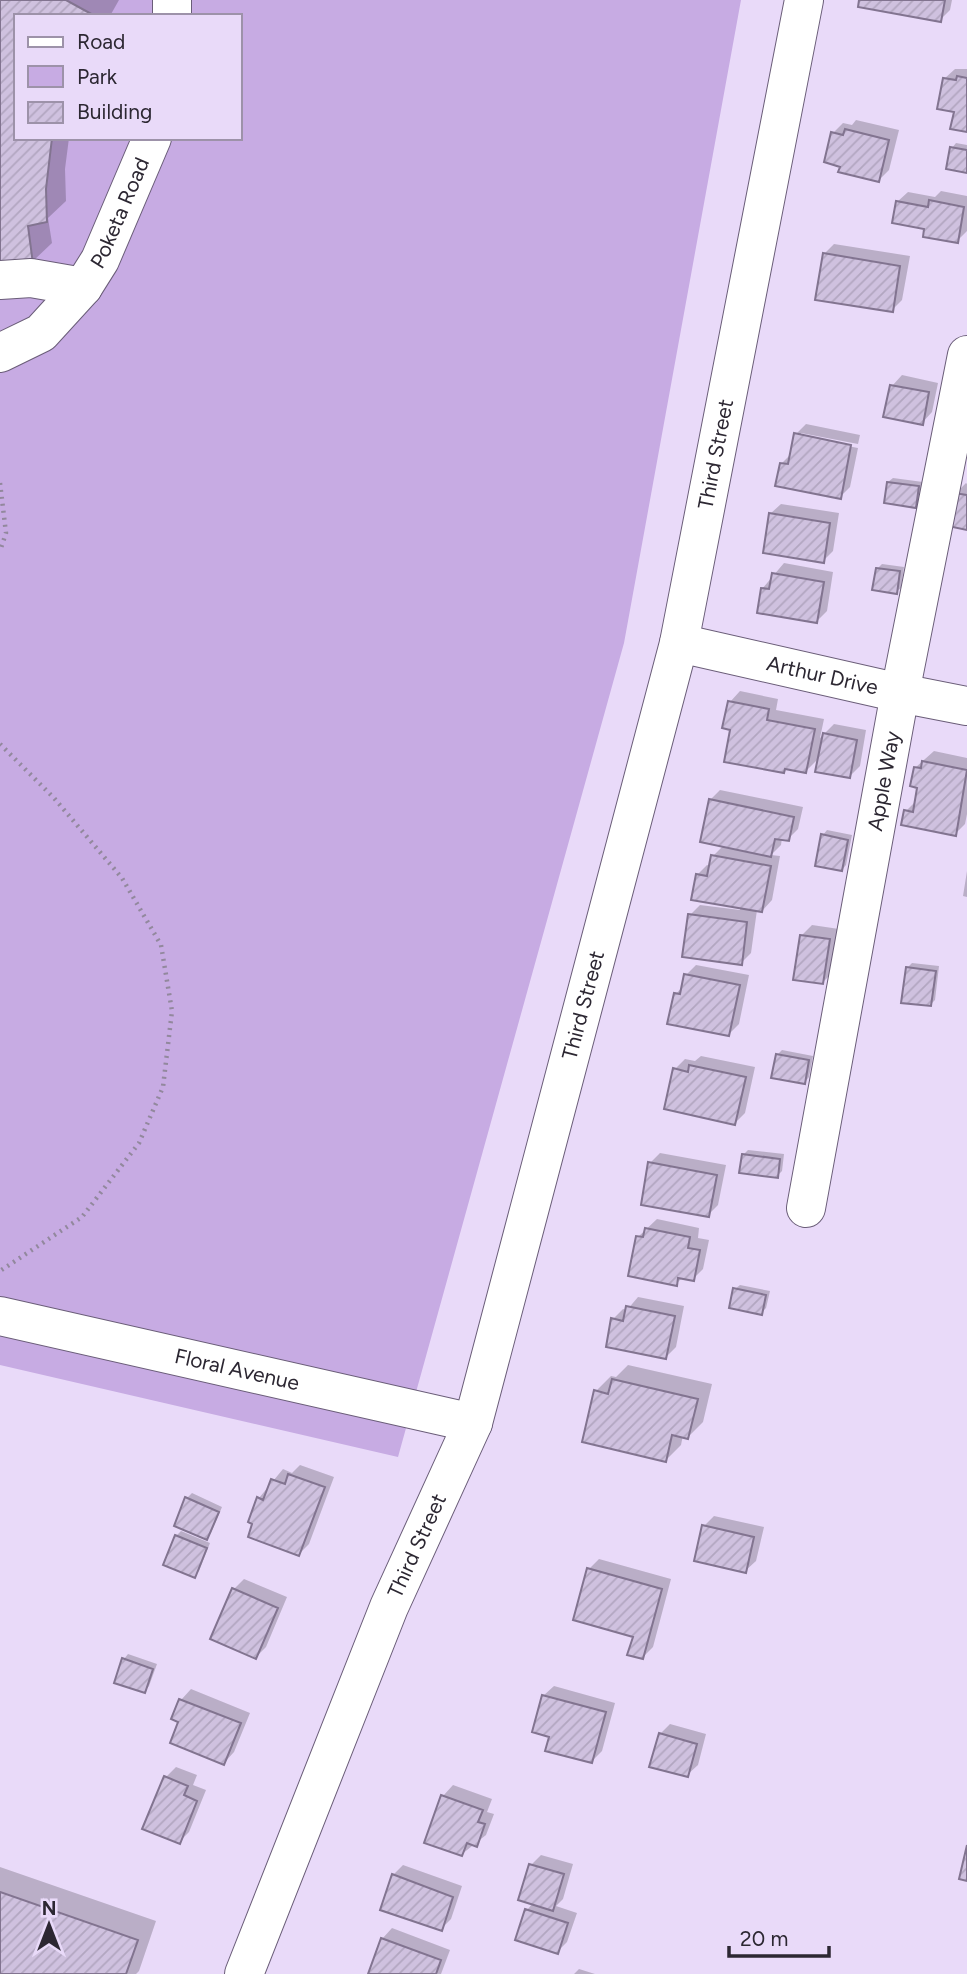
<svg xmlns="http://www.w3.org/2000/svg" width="967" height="1974" font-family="Figtree,sans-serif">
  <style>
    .green { fill: #c7abe3; fill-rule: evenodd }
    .shadow { fill: #0003 }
    .building { fill: url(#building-hatch); stroke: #827490; stroke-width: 2 }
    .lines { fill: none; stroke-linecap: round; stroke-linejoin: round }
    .minor-casing { stroke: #6a5d78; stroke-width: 40 }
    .path { stroke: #92889d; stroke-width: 4.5; stroke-dasharray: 2 5; stroke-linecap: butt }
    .minor { stroke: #fff; stroke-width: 38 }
    .labels { text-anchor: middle; stroke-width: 5; stroke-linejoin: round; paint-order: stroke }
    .street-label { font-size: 21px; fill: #2c2732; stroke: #e9daf9 }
  </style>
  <defs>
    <pattern id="building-hatch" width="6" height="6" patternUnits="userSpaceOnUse" patternTransform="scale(1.75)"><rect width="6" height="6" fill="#cfc1df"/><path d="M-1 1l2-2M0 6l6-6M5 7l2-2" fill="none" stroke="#b2a6c0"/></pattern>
  </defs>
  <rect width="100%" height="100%" fill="#e9daf9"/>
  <!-- green -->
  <path class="green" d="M0,0H741L624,643L398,1457L0,1365ZM16,16H240V138H16Z"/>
  <!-- shadow -->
  <path class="shadow" d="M0,0H119L110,16H16V138H69L65,169L66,201L48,218L52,243L32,262L0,267Z
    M861,0H952L950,10L940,20Z
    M955,69H967V130L956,111L944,79Z
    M856,120L899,130L889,170L879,180L842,166L833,133L843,123L852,125Z
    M956,143L967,145V171L952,148Z
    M941,191L967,196V231L957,241L926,228L897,202L908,192L935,197Z
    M834,244L910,256L902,300L892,310L824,254Z
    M902,375L938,383L932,412L922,423L892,386Z
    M806,424L860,435L858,444L801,433V437L858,448L850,487L840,497L781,464L792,453L796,434Z
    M893,478L923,482L920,501L916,506L888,482Z
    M966,483L967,484V528L955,494Z
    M781,504L839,513L833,551L823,561L770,514Z
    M784,563L833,572L827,611L817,621L762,589Z
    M882,564L904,567L901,588L896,592L878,568Z
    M740,691L778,699L776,710L824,719L820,738L834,724L866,730L860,766L850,776L820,757L806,771L787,768L783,771L732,729L730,702Z
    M934,751L967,758V814L965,824L955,834L906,811L917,800L919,786L916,767Z
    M720,790L803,807L798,829L788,839L782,838L781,845L771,855L780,856L772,900L762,911L757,910L751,953L741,963L690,915L700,905L740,910V907L697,875L707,865L711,866L713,856L724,845L710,800Z
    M827,830L852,835L846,865L842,870L823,835Z
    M967,871V897L963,896Z
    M812,925L839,929L833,972L823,982L802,935Z
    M912,963L939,966L935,1000L931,1004L907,968Z
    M696,965L749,975L739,1024L729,1034L676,994L683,986L686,975Z
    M782,1050L813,1056L809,1077L805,1082L777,1055Z
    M701,1056L755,1067L745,1113L735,1123L675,1069L685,1059L695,1061Z
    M748,1150L784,1154L782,1171L777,1176L743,1155Z
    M660,1153L726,1165L718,1205L708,1215L650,1163Z
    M657,1219L699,1228L698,1238L709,1240L703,1269L693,1279L683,1277L676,1284L638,1237Z
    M740,1285L770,1291L766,1308L761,1313L735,1289Z
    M638,1297L684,1306L676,1347L666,1357L613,1319L623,1309L627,1310Z
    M628,1365L712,1384L703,1422L688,1437L683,1435L681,1445L666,1460L596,1391L611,1376L616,1377Z
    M300,1465L334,1477L309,1544L299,1554L259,1498L283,1469L292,1473Z
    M192,1493L222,1507L211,1533L206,1538L176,1525L187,1498Z
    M714,1516L764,1527L756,1561L745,1571L704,1526Z
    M181,1531L210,1543L199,1571L194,1576L176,1536Z
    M599,1559L671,1579L653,1647L643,1657L635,1635L589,1569Z
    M244,1579L287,1597L266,1647L256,1657L234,1589Z
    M128,1654L157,1664L149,1686L145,1691L124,1659Z
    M554,1686L615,1703L602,1751L591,1762L551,1736L543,1696Z
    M191,1689L250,1713L234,1752L224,1763L181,1721L173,1718L181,1700Z
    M670,1724L706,1734L698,1765L687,1775L660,1734Z
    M176,1767L197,1775L193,1785L206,1790L189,1832L179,1842L166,1777Z
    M453,1785L492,1799L487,1812L494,1814L486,1835L462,1854L426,1842L443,1796Z
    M541,1855L573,1864L563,1899L556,1906L577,1913L567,1942L557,1952L527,1910L533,1903L531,1865Z
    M403,1865L462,1886L451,1919L441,1929L393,1875Z
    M0,1867L156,1921L139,1971L136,1974H0Z
    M392,1928L450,1950L441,1974H370L382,1939Z
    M579,1969L595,1974H574Z"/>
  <!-- building -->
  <path class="building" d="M0,0H66L95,16H16V138H52L46,189L47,222L28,226L33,264L0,269Z
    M859,0H945L941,22L858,7Z
    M957,76L967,78V132L950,129L954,112L937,109L943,78L956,80Z
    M845,129L889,140L879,182L838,172L840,167L824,162L831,132L843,135Z
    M950,147L967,150V173L946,169Z
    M929,200L964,207L958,243L923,237L924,229L892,223L896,201L928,207Z
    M823,253L900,266L893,312L815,300Z
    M890,385L929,392L923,425L883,417Z
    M794,433L851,445L841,499L775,486L780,463L788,464Z
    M887,482L919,486L916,508L884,503Z
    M954,493L967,495V530L948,526Z
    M769,513L830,523L824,563L763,553Z
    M876,568L900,571L897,594L872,590Z
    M772,573L824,582L817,623L757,613L761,588L769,589Z
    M728,701L769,709L767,720L815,729L806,773L785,769L784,773L724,762L730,730L722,728Z
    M823,733L857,740L850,778L815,772Z
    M922,761L967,770L956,836L901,825L904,810L913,812L917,788L910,786L914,767L921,768Z
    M709,799L794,817L789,841L775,839L771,857L700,842Z
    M821,834L848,840L842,871L815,866Z
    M711,855L771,866L762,912L691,900L696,874L707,876Z
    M688,914L747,922L742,965L682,957Z
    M800,935L830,939L823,984L793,980Z
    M906,967L936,971L931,1006L901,1003Z
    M684,974L740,985L729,1036L667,1024L674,993L680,994Z
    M776,1054L809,1060L805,1084L771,1078Z
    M689,1065L746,1077L735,1125L664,1109L673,1068L688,1072Z
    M742,1154L780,1159L778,1178L739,1173Z
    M648,1162L717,1175L709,1217L641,1205Z
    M645,1228L690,1237L688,1248L700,1250L694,1281L678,1278L677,1286L628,1276L636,1236L643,1237Z
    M733,1288L766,1295L762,1315L729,1308Z
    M626,1306L675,1316L666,1359L606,1347L611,1318L623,1321Z
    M612,1379L698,1399L688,1439L672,1435L666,1462L582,1442L594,1390L608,1394Z
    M288,1474L325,1487L299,1556L248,1537L252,1524L248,1522L257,1497L263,1500L271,1479L285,1484Z
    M185,1497L219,1512L207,1540L174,1526Z
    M702,1525L754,1537L746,1573L694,1561Z
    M175,1535L207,1548L195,1578L163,1565Z
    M587,1568L662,1589L643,1659L627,1655L633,1637L573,1620Z
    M232,1588L278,1608L256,1659L210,1639Z
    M122,1658L153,1669L145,1693L114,1683Z
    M542,1695L606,1712L592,1763L545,1751L549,1737L532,1732Z
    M179,1699L241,1723L224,1765L170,1743L178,1722L171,1719Z
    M659,1733L697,1744L688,1777L649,1767Z
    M164,1776L188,1786L184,1795L197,1801L180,1844L142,1829Z
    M441,1795L483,1810L478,1822L485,1824L477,1847L467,1843L462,1856L424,1843Z
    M967,1845V1881L959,1879Z
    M529,1864L564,1874L553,1911L518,1900Z
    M392,1874L453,1897L442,1931L380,1910Z
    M0,1892L138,1940L126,1974H0Z
    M525,1909L568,1923L558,1954L515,1940Z
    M381,1938L441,1960L436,1974H368Z"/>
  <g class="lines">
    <defs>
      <g id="minor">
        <path d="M172,16V0"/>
        <path d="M0,280L31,278L83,287"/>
        <path id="s1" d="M0,353L41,333L83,287L100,260L152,138"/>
        <path id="s2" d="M679,643L900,693L967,706"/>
        <path id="s3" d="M806,1208L900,693L967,355"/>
        <path id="s4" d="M0,1316L473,1423"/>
        <path id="s5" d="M244,1974L389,1607L473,1423L679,643L804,0"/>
      </g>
    </defs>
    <!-- minor casing -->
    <use href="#minor" class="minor-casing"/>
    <!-- path -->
    <path class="path" d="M0,483L6,533L0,551
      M0,744L54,798L122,878L161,945L172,1011L163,1087L139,1143L82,1217L0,1271"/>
    <!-- minor -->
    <use href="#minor" class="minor"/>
  </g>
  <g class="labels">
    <!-- street labels -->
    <g class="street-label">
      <text dy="7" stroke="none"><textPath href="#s1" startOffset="191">Poketa Road</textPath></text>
      <text dy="7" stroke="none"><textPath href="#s5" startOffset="1596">Third Street</textPath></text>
      <text dy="7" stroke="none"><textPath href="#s2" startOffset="147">Arthur Drive</textPath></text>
      <text dy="7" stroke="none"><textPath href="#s3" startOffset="434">Apple Way</textPath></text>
      <text dy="7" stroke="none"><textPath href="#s5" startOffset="1029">Third Street</textPath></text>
      <text dy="7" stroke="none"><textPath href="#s4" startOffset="243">Floral Avenue</textPath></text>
      <text dy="7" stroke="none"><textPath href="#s5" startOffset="462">Third Street</textPath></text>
    </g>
  </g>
  <!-- legend -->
  <rect x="14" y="14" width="228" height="126" fill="#e9daf9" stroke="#9d92a9" stroke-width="2"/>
  <rect x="28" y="37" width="35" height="10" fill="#ffffff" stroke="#9d92a9" stroke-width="2"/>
  <text x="77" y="49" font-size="21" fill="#2c2732">Road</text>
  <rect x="28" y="66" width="35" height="21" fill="#c7abe3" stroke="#9d92a9" stroke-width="2"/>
  <text x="77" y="84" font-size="21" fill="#2c2732">Park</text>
  <rect x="28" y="102" width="35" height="21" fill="url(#building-hatch)" stroke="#9d92a9" stroke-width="2"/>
  <text x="77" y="119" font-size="21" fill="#2c2732">Building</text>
  <!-- north arrow -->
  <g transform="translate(49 1925)" stroke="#e9daf9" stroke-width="5" paint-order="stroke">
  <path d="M0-5L12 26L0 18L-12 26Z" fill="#2c2732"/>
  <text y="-10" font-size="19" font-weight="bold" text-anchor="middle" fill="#2c2732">N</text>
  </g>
  <!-- scale -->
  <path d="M729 1946v10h100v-10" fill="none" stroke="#2c2732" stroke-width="3.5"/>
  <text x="740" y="1946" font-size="21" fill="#2c2732" stroke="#e9daf9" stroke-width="5" paint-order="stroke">20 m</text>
</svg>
